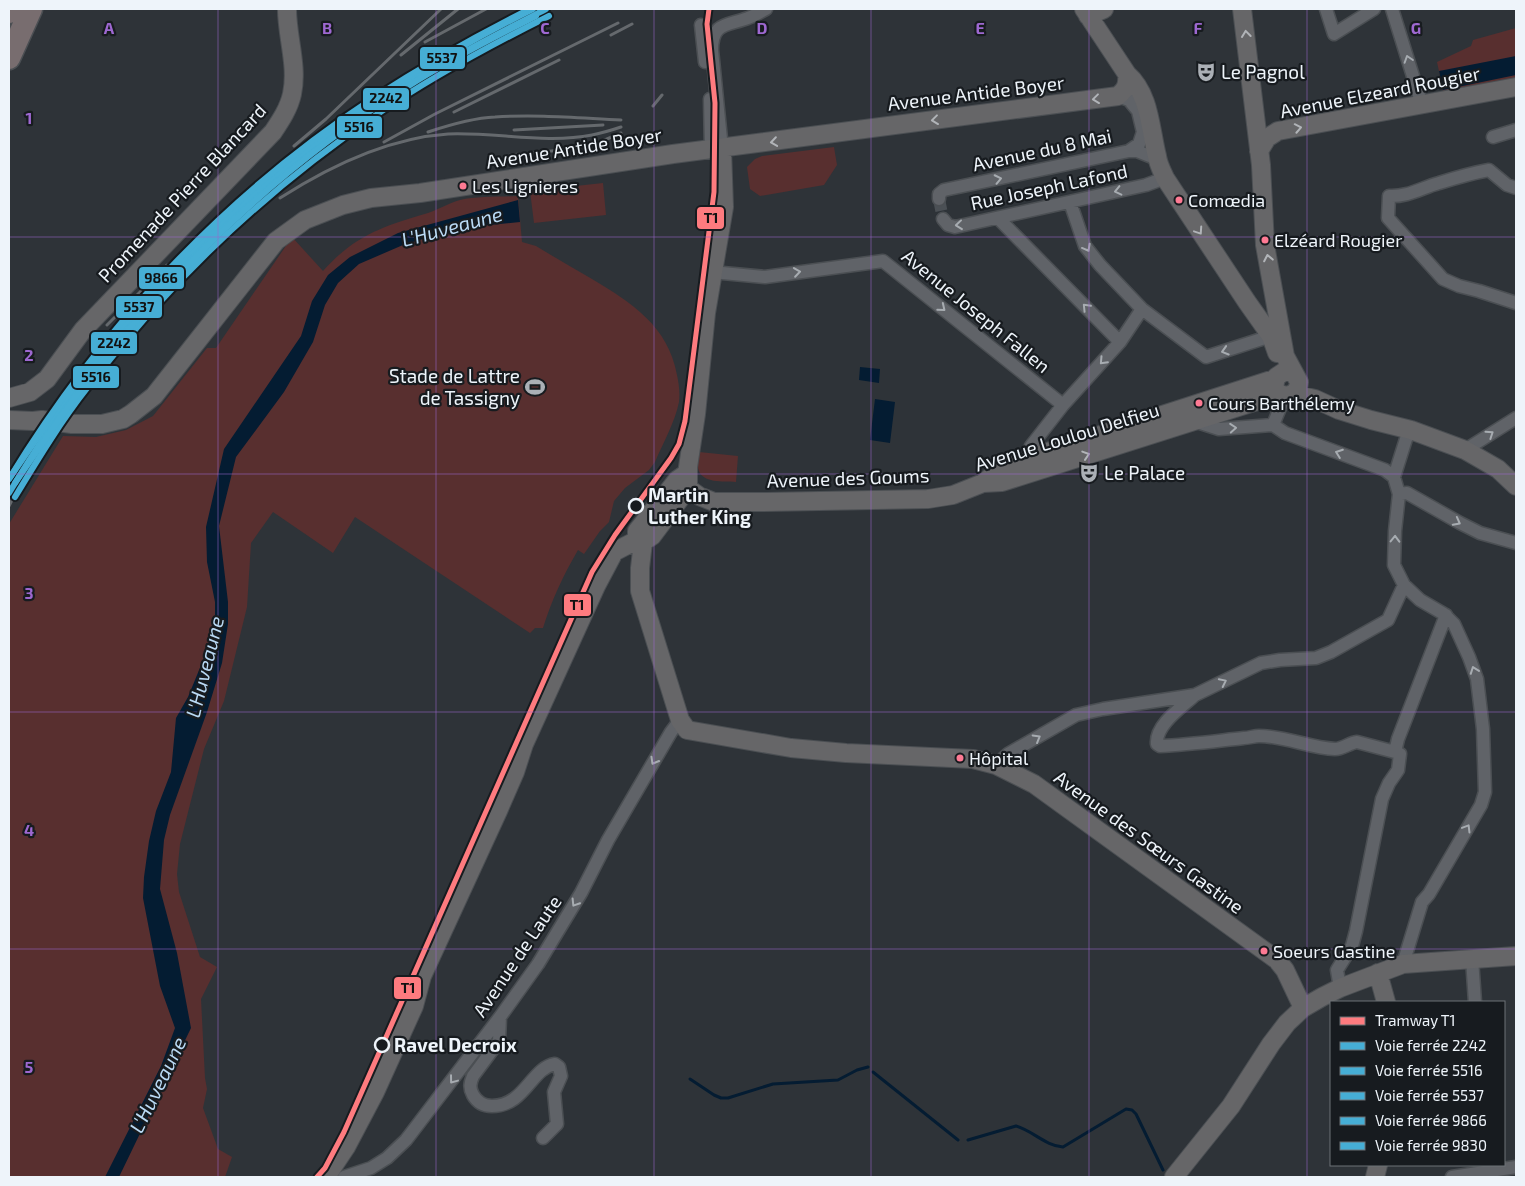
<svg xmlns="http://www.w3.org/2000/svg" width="1525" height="1186" font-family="'Exo 2',sans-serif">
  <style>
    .green { fill: #582f2f }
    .water { fill: #041c32 }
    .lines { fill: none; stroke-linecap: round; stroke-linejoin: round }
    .stream { stroke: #041c32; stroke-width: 3 }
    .street-tunnel { stroke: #4b5055; stroke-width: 12; stroke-dasharray: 12 6; stroke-linecap: butt }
    .street-casing { stroke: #4b4f53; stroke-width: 15 }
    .secondary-casing { stroke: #4b4f53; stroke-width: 20 }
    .highway-casing { stroke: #4b4f53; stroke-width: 25 }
    .street { stroke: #606368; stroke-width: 12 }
    .secondary { stroke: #666668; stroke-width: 18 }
    .highway { stroke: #786d6f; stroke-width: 22 }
    .rail { stroke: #65696d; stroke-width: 3 }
    .rail-1-casing { stroke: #171b1f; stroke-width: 10 }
    .rail-2-casing { stroke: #171b1f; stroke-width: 10 }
    .rail-3-casing { stroke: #171b1f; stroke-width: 10 }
    .rail-4-casing { stroke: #171b1f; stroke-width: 10 }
    .rail-5-casing { stroke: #171b1f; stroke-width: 10 }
    .rail-1 { stroke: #46aed5; stroke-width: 6 }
    .rail-2 { stroke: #46aed5; stroke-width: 6 }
    .rail-3 { stroke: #46aed5; stroke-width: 6 }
    .rail-4 { stroke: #46aed5; stroke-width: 6 }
    .rail-5 { stroke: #46aed5; stroke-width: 6 }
    .tram-1-casing { stroke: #171b1f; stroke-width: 9 }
    .tram-1 { stroke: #fe7b7f; stroke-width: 5 }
    .oneway { stroke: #b1b4b8 }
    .oneway2 { stroke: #a7acb1 }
    .grid { fill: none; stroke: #9e68d1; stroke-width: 1; stroke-opacity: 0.55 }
    .bus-dot { fill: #fe7a93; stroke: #171b1f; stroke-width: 2 }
    .stop-dot { fill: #171b1f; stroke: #eef4fa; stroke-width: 2.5 }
    .labels { text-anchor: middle; stroke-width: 4.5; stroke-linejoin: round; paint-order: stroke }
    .bus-label { font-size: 18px; fill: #eef4fa; stroke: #171b1f; text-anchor: start }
    .poi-label { font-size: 19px; fill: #eef4fa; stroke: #171b1f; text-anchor: start }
    .street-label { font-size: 19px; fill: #eef4fa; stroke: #171b1f }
    .stop-label { font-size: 19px; font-weight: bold; fill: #eef4fa; stroke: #171b1f; text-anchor: start }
    .water-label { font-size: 20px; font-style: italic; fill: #badaf5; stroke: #171b1f }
    .grid-label { font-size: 16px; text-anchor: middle; font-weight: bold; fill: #9e68d1; stroke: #171b1f; stroke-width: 4.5; stroke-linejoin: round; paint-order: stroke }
    .line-badge { stroke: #171b1f; stroke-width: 2 }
    .pale-badge-label { font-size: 14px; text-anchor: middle; font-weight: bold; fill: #111 }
  </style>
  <rect width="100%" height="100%" fill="#2e3338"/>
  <!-- green -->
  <path class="green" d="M1516,28V81L1444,94L1437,62L1471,46L1473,40Z
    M834,147L837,165L824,185L760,196L750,189L747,167L755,159L762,156Z
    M603,183L606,215L534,223L530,191Z
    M518,196L522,242L536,246C554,257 573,268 592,279C632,303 668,326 677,375C679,384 680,393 679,402C675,422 663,443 655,462L649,470L625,488L614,501L609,522L600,531L584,554L578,550C563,576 552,599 543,628H535L530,633L355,517L333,553L273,512L251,543L247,607L224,701L204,749L180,844L177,874L179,892L200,957L217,967L201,999L205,1078L207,1089L203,1108L218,1149L232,1157L225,1177H9V524L63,436L96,437L126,430L153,416L207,348H216L292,237L323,271C355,235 384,226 428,213C439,209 449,203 460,200C477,196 500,197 518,196Z
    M699,452L738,456L736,482C724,481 701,484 698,468C697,463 699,457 699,452Z"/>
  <!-- water -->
  <path class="water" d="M1516,56V75L1443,90L1439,71Z
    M518,200L520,222L459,228L403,245L359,264L338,283L325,305L313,342L284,392L236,457L219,526L228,602V624L222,663L207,712L170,815L164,840L160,889L177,953L191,1028L119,1177H105L161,1066L175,1028L160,986L143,898L144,877L149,841L156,811L171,772L176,718L188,697L204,658L215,621V602L207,562L206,527L224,449L301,336L312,301L328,275L350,257L398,233Z
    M860,367L880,369L879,383L859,380Z
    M875,399L895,402L890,443L870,440Z"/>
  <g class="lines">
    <!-- stream -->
    <path class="stream" d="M873,1072L958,1140
      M690,1079L714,1095L721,1098H728L773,1084L838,1080L857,1070L868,1067
      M968,1140L1016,1126C1033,1131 1046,1146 1063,1147L1126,1109L1132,1110L1136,1114L1163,1170"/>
    <!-- street-tunnel -->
    <path class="street-tunnel" d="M939,199L943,219"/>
    <defs>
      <path id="street" d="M1326,9L1334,34L1374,9
        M1392,9L1422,105
        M701,25L705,62
        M1118,96L1129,100L1138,111L1143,132L1139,144L1129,151
        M710,99L711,150
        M1493,137L1516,130
        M722,149L712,50C712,22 727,26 748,18C754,16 760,12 766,9
        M1516,188L1507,185L1489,170C1472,173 1455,178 1439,183C1421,188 1408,197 1389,196L1388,218L1443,279L1459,286L1479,291L1516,303
        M939,199V194L944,190L1129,151H1137L1157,159
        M1070,202L1085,246L1100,265L1142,309L1206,357L1271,336
        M998,218L1120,342
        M943,219L948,225L955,227L1146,185L1165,178
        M712,272L765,277L883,261L1063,405
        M1194,421L1219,429L1273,425
        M1273,425L1285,433L1385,470L1394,477L1399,494L1395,531L1394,565L1404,585L1420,600L1444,614L1454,624L1469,657L1477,679L1483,729L1485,792L1481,805L1429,894L1422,902L1403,964
        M1273,425L1285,396
        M1465,450L1516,418
        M1037,462L1031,446L1063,405L1120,342L1142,309
        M1394,477L1406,439L1411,430
        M1399,494L1407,493L1460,523L1480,533L1516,543
        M1195,695C1182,707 1155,725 1157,744L1160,746C1188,745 1216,741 1244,738C1249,738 1254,736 1259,736C1285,736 1310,748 1335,749C1343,749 1349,743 1357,742L1395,752L1400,754L1398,770L1389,783L1382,799L1356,931L1352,946L1337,970L1340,988
        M1395,752L1398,739L1446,615
        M996,765L1008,754L1076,715L1103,709L1195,695L1261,663L1280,660L1316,658L1331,652L1388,620L1404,585
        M1472,959L1475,1002
        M500,1017L499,1041L473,1076C470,1083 469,1088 473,1095C477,1102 483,1106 492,1106C525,1106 531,1068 555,1064L559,1067L561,1076L554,1092L557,1124L543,1138
        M344,1177L371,1168L387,1158L406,1140L500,1017L538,964L581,893L608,840L671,732L680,720
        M1452,1177L1516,1167"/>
      <path id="secondary" d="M1084,9L1127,74C1150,94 1150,128 1157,156C1158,164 1162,171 1165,178L1247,302L1271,336L1277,353
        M1242,9L1261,165L1265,245L1285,356L1299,382C1298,397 1282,400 1274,388L1276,377L1285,371L1294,373
        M1088,16L1104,9
        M1259,151L1267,138L1278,131L1516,87
        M1293,394L1315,399L1339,410L1371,420L1411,430L1465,450L1498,469L1516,486
        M9,398L30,392L47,379L83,330L273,132C281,120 289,108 292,94C298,66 287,37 287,9
        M9,420L33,421L42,420L72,424H102L123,419L131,414L154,396L276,241L305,220L343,205L371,198L420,193L673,154L1118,96C1126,89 1128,85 1127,74
        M983,483L1001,469L1035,456L1274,379
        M688,488L699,496L714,502H765L928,499L953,495L983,483L1002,482L1279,394
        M637,540V531L645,521L677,480L687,473
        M643,542L640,568V591L680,720L687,730L791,748L846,753L973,759L996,765L1034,784L1277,960L1285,970L1303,1008
        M643,542L652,536L688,488V467L696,414L706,313L724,207L722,149
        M1378,973L1386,1002
        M326,1177L346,1147L375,1092L414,1006L422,976L498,811L515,772L524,744L596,586L614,552L637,540
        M1174,1177L1231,1106L1271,1044L1287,1023L1303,1008L1322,997L1340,988L1403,964L1516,956
        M1375,1177L1378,1165"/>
      <path id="highway" d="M9,12L10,9
        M9,58L31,9"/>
    </defs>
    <!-- street casing -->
    <use href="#street" class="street-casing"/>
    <!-- secondary casing -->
    <use href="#secondary" class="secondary-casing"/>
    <!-- highway casing -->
    <use href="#highway" class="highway-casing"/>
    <!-- street -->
    <use href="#street" class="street"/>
    <!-- secondary -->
    <use href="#secondary" class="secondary"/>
    <!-- highway -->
    <use href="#highway" class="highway"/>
    <!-- rail -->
    <path class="rail" d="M611,35L632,24
      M425,42L486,9
      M401,55L458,9
      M653,106L662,95
      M454,112L559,60
      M514,130L603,125
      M428,132C449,125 472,118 495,117C537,114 579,118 621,120
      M384,142L435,114L618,23
      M294,146L326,119L441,9
      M617,148L627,137
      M510,155L562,150L600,142L621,133
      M280,198C330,166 388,138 448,134C496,132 545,144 592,135C602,133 612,130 621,127
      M107,325L167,265
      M9,506L13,498"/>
    <defs>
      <path id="rail-1" d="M9,493C32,455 55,418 82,383C164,276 263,181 375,106C429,69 488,39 546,9"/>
      <path id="rail-2" d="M15,497C38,459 61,421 88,387C170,281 268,188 379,113C433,76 491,45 549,16"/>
      <path id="rail-3" d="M9,479C47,423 86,367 131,316C245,183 377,87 533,9"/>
      <path id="rail-4" d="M9,479C101,328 224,196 372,99C423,66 476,36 530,9"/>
      <path id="rail-5" d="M15,483C53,427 92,371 137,320C216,230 306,150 407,87C449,60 492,38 536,16"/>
    </defs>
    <!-- rail-1 casing -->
    <use href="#rail-1" class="rail-1-casing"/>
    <!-- rail-2 casing -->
    <use href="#rail-2" class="rail-2-casing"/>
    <!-- rail-3 casing -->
    <use href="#rail-3" class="rail-3-casing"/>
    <!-- rail-4 casing -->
    <use href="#rail-4" class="rail-4-casing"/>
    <!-- rail-5 casing -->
    <use href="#rail-5" class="rail-5-casing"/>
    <!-- rail-1 -->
    <use href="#rail-1" class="rail-1"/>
    <!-- rail-2 -->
    <use href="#rail-2" class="rail-2"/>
    <!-- rail-3 -->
    <use href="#rail-3" class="rail-3"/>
    <!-- rail-4 -->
    <use href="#rail-4" class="rail-4"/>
    <!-- rail-5 -->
    <use href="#rail-5" class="rail-5"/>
    <defs>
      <path id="tram-1" d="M317,1177L325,1168L344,1132L592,572L615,535L671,458L679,444L685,421L714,192L715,103L707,24L709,9"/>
    </defs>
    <!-- tram-1 casing -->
    <use href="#tram-1" class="tram-1-casing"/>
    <!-- tram-1 -->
    <use href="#tram-1" class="tram-1"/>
  </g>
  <!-- one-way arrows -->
  <defs><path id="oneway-chevron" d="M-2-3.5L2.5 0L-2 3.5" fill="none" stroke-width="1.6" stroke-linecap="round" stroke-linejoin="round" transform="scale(1.25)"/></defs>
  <g class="oneway">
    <use href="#oneway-chevron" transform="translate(1246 34) rotate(-97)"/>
    <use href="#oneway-chevron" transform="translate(1096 99) rotate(173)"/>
    <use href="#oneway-chevron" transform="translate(935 120) rotate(173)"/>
    <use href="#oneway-chevron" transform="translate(1298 128) rotate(-11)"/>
    <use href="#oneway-chevron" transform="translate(774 142) rotate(172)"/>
    <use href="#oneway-chevron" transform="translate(1199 231) rotate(56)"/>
    <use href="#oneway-chevron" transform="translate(1268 258) rotate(-101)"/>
    <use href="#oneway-chevron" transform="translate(1086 455) rotate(-18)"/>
  </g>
  <g class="oneway2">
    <use href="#oneway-chevron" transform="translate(1408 59) rotate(-108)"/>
    <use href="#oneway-chevron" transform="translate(998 179) rotate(-12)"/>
    <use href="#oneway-chevron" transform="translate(1118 191) rotate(167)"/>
    <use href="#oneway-chevron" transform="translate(959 225) rotate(174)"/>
    <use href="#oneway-chevron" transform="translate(1087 248) rotate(61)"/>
    <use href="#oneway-chevron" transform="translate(797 272) rotate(-8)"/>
    <use href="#oneway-chevron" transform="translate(1086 307) rotate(-134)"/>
    <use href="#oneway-chevron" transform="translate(942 308) rotate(39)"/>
    <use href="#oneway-chevron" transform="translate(1225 351) rotate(163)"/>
    <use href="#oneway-chevron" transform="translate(1103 361) rotate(133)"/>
    <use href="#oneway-chevron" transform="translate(1233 428) rotate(-4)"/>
    <use href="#oneway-chevron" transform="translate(1490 434) rotate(-34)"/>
    <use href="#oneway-chevron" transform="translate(1339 453) rotate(-160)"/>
    <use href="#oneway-chevron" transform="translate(1457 522) rotate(28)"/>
    <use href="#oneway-chevron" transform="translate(1395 539) rotate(-89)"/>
    <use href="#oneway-chevron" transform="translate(1474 670) rotate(-110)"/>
    <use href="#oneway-chevron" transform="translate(1223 682) rotate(-26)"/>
    <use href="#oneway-chevron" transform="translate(1037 738) rotate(-30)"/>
    <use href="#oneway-chevron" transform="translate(654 761) rotate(120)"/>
    <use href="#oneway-chevron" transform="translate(1467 828) rotate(-59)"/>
    <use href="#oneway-chevron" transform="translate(575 903) rotate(122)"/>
    <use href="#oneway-chevron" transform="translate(453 1080) rotate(127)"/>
  </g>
  <!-- grid -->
  <path class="grid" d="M218,9V1177M436,9V1177M654,9V1177M871,9V1177M1089,9V1177M1307,9V1177M9,237H1516M9,474H1516M9,712H1516M9,949H1516"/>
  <!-- icons -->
  <defs>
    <symbol id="theatre-bare" viewBox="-9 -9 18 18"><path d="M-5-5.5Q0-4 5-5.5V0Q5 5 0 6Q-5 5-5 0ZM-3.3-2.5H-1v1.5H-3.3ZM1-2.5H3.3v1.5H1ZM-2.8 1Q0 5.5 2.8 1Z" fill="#abb0b6" stroke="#171b1f" stroke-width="2.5" paint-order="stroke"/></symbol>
    <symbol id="stadium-bare" viewBox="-9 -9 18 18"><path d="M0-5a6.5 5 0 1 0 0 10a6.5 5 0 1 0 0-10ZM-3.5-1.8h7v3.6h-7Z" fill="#abb0b6" stroke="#171b1f" stroke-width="2.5" paint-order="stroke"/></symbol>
  </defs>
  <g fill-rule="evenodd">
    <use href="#theatre-bare" x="1192" y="58" width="28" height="28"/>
    <use href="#stadium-bare" x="521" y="373" width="28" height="28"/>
    <use href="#theatre-bare" x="1075" y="459" width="28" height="28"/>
  </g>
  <!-- markers -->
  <g class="bus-dot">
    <circle cx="463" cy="186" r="4.5"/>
    <circle cx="1179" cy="200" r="4.5"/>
    <circle cx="1265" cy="240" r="4.5"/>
    <circle cx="1199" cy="403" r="4.5"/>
    <circle cx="960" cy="758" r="4.5"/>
    <circle cx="1264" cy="951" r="4.5"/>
  </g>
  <g class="stop-dot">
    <circle cx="636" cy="506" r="7"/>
    <circle cx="382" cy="1045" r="7"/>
  </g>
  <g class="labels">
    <!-- bus labels -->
    <g class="bus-label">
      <text x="472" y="193">Les Lignieres</text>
      <text x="1188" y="207">Comœdia</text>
      <text x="1274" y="247">Elzéard Rougier</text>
      <text x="1208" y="410">Cours Barthélemy</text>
      <text x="969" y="765">Hôpital</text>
      <text x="1273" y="958">Soeurs Gastine</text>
    </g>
    <!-- poi labels -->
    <g class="poi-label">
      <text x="1221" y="79">Le Pagnol</text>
      <text x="520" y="383" text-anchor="end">Stade de Lattre<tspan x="520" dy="22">de Tassigny</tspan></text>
      <text x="1104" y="480">Le Palace</text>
    </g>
    <!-- street labels -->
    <g class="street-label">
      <text transform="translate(1380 92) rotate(-11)" y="7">Avenue Elzeard Rougier</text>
      <text transform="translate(976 93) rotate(-7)" y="7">Avenue Antide Boyer</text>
      <text transform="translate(574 148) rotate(-9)" y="7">Avenue Antide Boyer</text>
      <text transform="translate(1042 150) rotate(-12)" y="7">Avenue du 8 Mai</text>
      <text transform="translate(1049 187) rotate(-12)" y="7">Rue Joseph Lafond</text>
      <text transform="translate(182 193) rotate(-47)" y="7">Promenade Pierre Blancard</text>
      <text transform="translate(976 311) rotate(39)" y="7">Avenue Joseph Fallen</text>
      <text transform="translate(1067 437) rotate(-17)" y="7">Avenue Loulou Delfieu</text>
      <text transform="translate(848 478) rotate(-2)" y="7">Avenue des Goums</text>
      <text transform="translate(1149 842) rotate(36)" y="7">Avenue des Sœurs Gastine</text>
      <text transform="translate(517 956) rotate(-56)" y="7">Avenue de Laute</text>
    </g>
    <!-- stop labels -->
    <g class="stop-label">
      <text x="648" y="502">Martin<tspan x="648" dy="22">Luther King</tspan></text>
      <text x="394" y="1052">Ravel Decroix</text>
    </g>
    <!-- water labels -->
    <g class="water-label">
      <text transform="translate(452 227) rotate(-15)" y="7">L'Huveaune</text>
      <text transform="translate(205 667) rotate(-76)" y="7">L'Huveaune</text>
      <text transform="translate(158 1085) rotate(-64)" y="7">L'Huveaune</text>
    </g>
  </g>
  <g class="grid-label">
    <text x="109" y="34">A</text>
    <text x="327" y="34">B</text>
    <text x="545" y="34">C</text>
    <text x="762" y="34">D</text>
    <text x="980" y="34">E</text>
    <text x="1198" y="34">F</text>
    <text x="1416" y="34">G</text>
    <text x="29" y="124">1</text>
    <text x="29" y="361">2</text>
    <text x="29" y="599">3</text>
    <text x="29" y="836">4</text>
    <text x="29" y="1073">5</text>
  </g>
  <g class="line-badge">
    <rect x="419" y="46" width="47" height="24" rx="5" fill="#46aed5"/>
    <rect x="362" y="87" width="48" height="24" rx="5" fill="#46aed5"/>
    <rect x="336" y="115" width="47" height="24" rx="5" fill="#46aed5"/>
    <rect x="696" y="206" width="29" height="24" rx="5" fill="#fe7b7f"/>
    <rect x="138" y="266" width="47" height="24" rx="5" fill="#46aed5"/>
    <rect x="115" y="295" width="48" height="24" rx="5" fill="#46aed5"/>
    <rect x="90" y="331" width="48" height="24" rx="5" fill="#46aed5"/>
    <rect x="72" y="365" width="48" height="24" rx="5" fill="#46aed5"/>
    <rect x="563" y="593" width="29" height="24" rx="5" fill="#fe7b7f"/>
    <rect x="393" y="976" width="29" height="24" rx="5" fill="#fe7b7f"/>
  </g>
  <g class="pale-badge-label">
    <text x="442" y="63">5537</text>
    <text x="386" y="103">2242</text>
    <text x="359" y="132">5516</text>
    <text x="711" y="223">T1</text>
    <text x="161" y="283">9866</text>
    <text x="139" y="312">5537</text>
    <text x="114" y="348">2242</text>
    <text x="96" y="382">5516</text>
    <text x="577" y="610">T1</text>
    <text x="408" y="993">T1</text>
  </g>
  <!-- border -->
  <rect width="1525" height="1186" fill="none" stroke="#eef4fa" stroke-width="20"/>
  <!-- legend -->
  <rect x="1330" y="1001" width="175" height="165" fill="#171b1f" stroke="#6d7277"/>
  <rect x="1340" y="1017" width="25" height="8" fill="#fe7b7f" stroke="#6d7277"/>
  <text x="1375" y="1026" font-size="15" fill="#eef4fa">Tramway T1</text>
  <rect x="1340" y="1042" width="25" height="8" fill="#46aed5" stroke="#6d7277"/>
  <text x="1375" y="1051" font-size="15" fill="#eef4fa">Voie ferrée 2242</text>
  <rect x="1340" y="1067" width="25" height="8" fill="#46aed5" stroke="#6d7277"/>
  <text x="1375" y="1076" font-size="15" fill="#eef4fa">Voie ferrée 5516</text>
  <rect x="1340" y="1092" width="25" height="8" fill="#46aed5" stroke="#6d7277"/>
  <text x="1375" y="1101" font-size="15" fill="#eef4fa">Voie ferrée 5537</text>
  <rect x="1340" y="1117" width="25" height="8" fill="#46aed5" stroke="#6d7277"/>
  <text x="1375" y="1126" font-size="15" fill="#eef4fa">Voie ferrée 9866</text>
  <rect x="1340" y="1142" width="25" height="8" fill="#46aed5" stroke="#6d7277"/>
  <text x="1375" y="1151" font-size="15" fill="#eef4fa">Voie ferrée 9830</text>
</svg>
